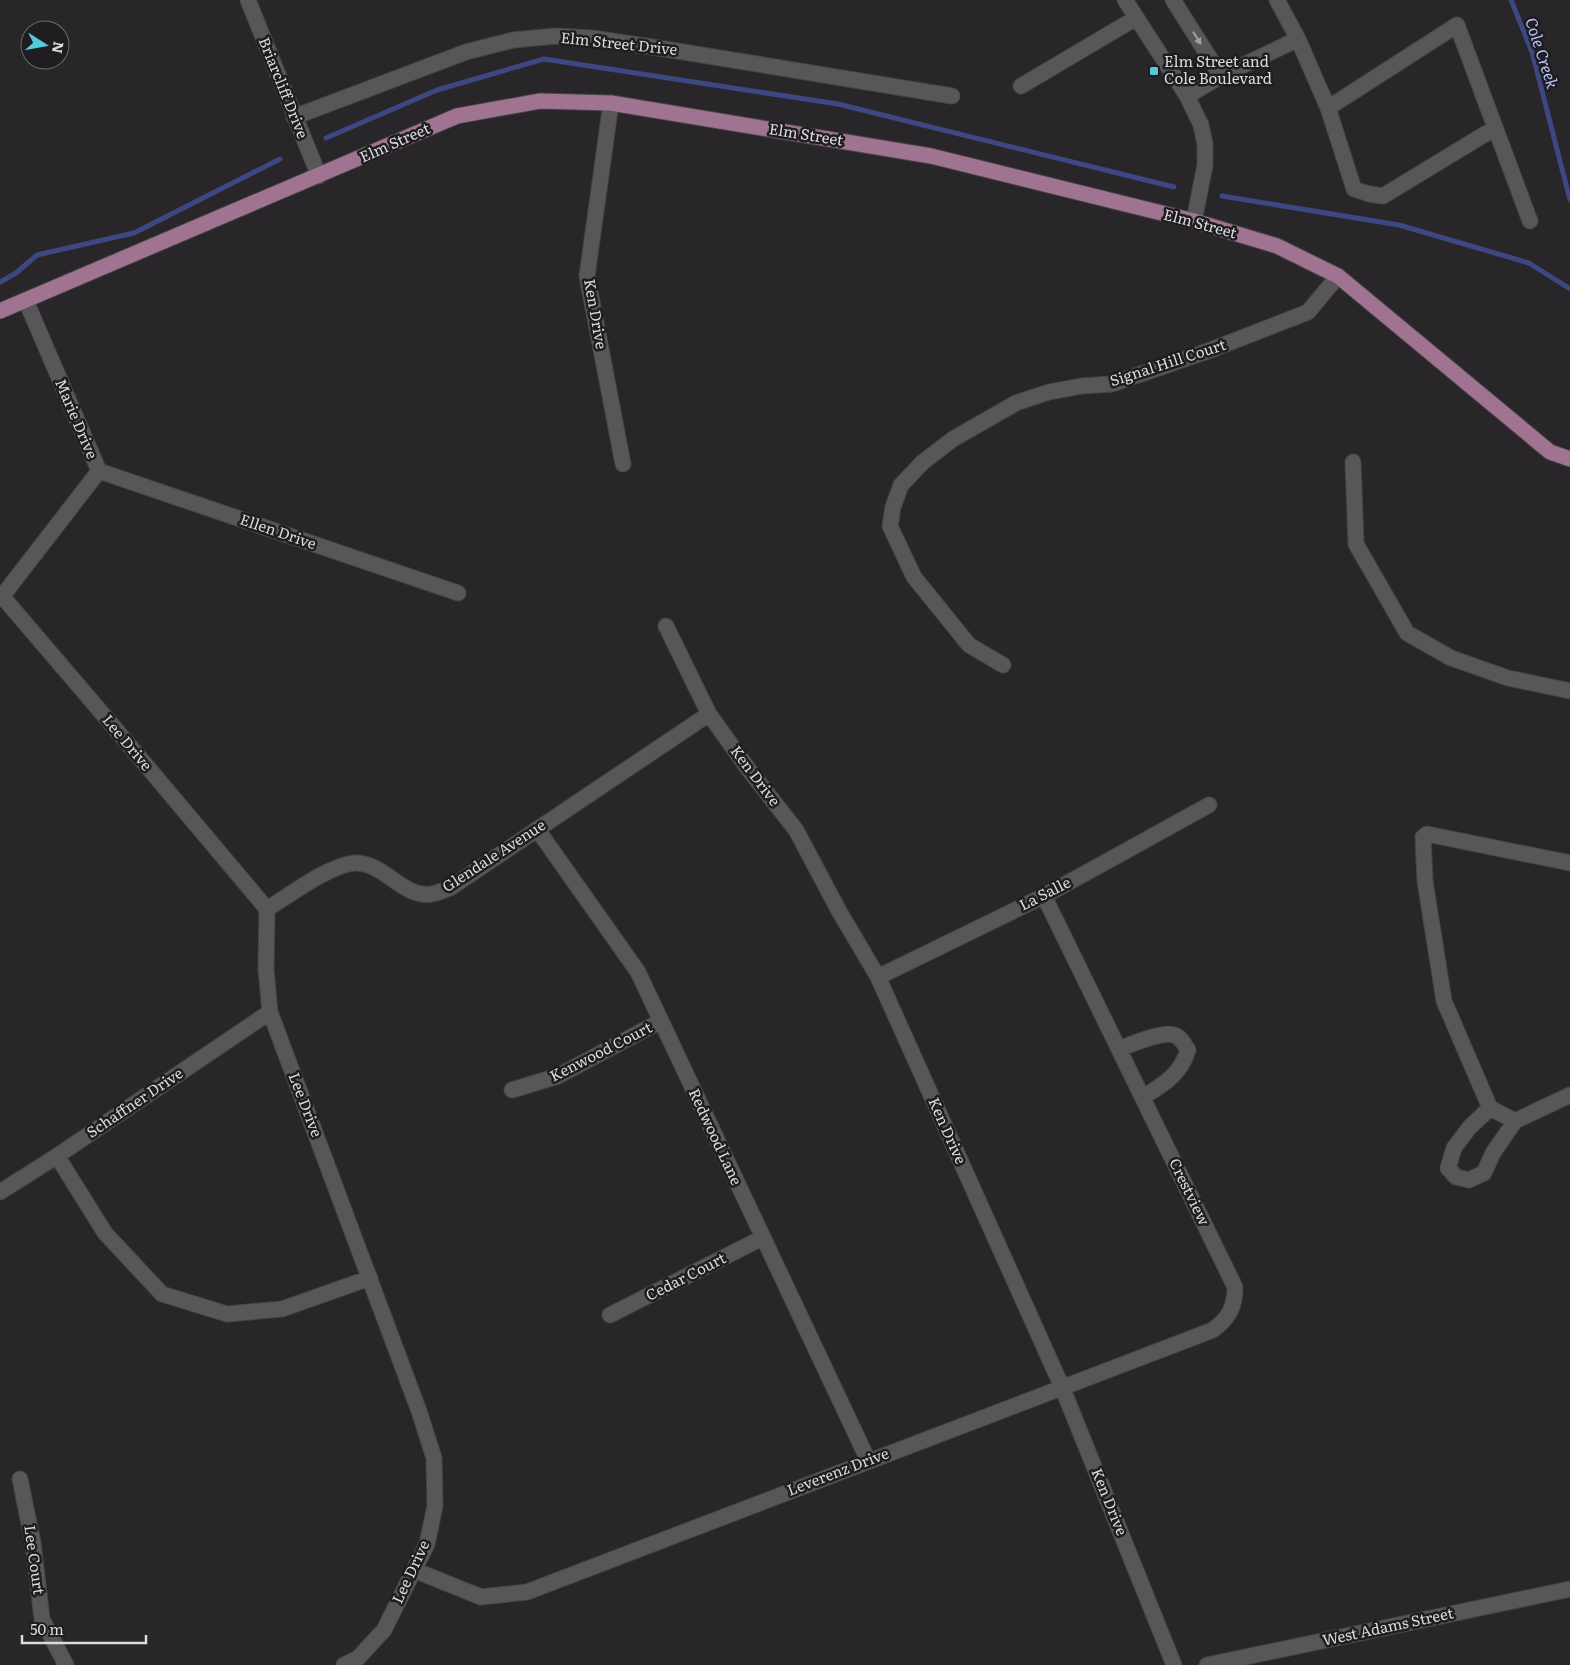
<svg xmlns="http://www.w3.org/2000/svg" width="1570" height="1665" font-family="Literata,serif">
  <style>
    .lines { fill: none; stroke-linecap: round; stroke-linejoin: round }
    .stream { stroke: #3d4781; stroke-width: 5 }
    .minor-casing { stroke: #474447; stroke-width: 17 }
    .major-casing { stroke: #474447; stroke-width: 17 }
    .minor { stroke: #59565a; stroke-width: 15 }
    .major { stroke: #a07391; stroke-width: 15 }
    .oneway { fill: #a19fa2 }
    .poi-dot { fill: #53cbdb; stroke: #1f1d20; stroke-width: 2 }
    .labels { text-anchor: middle; stroke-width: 5; stroke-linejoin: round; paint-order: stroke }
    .street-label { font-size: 15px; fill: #dcdadc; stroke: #1f1d20 }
    .poi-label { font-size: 15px; fill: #dcdadc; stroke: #1f1d20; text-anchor: start }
    .water-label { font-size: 16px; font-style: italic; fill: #b8c4fa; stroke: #1f1d20 }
  </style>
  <rect width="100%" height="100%" fill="#29262a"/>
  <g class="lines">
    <!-- stream -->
    <path class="stream" d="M1511,0L1532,52L1570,200
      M326,138L437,90L544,59L838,104L1174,187
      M1222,196L1399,225L1529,263L1570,289
      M0,282L16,273L37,255L134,233L280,159"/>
    <defs>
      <path id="minor" d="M248,0L319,176
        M1125,0L1187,96L1201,125L1205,144V165L1194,221
        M1173,0L1221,76
        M1277,0L1298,39L1328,108L1457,25L1530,221
        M1021,86L1136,18
        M1187,96L1221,76L1298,39
        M611,103L587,276L623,464
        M1328,108L1354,189L1369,194L1383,196L1495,128
        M294,117L466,52L513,40L556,36L592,38L665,49L952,96
        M26,301L99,471
        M1353,462L1356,544L1407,633L1451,658L1508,678L1570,691
        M99,471L458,593
        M2,596L113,726L267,909L266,969L270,1012L419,1411L434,1458L435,1506L427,1544L384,1630L358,1658L344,1665
        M0,599L99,471
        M666,626L709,714L749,770L796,830L839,911L878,977L1062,1387L1174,1665
        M1003,665L969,645L914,577L890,526L893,507L901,485L923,462L953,439L1016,403L1049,392L1082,386L1112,384L1208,351L1308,312L1338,276
        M537,829L638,972L868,1460
        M1570,863L1427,834L1423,837L1425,881L1444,1001L1490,1108L1515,1121L1570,1095
        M267,909C290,895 329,865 355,863C384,862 403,899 432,894C438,893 444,890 450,888L709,714
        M878,977L1044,896L1209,805
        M1119,1049C1132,1044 1162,1031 1174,1035C1181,1037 1184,1044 1188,1050C1181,1074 1163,1085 1143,1097
        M512,1090L558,1076L661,1021
        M1490,1108L1469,1128L1454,1148L1448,1168L1456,1177L1469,1180L1484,1173L1493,1153L1515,1121
        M57,1156L105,1233L162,1294L227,1314L282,1309L370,1278
        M0,1192L57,1156L270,1012
        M610,1315L762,1238
        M20,1479L33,1543L42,1619L66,1665
        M414,1570L481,1597L527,1592L1213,1330C1229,1318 1235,1307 1235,1287L1044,896
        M1207,1665L1570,1589"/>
      <path id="major" d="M0,311L457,116L540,101L611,103L931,156L1194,221L1277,246L1338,276L1550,452L1570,459"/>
    </defs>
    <!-- minor casing -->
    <use href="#minor" class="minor-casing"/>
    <!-- major casing -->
    <use href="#major" class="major-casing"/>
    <!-- minor -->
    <use href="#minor" class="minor"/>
    <!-- major -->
    <use href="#major" class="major"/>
  </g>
  <!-- one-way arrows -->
  <defs><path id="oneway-solid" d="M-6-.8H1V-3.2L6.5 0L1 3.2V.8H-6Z" transform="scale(1.25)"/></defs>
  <use class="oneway" href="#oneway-solid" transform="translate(1197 38) rotate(58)"/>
  <!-- markers -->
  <rect class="poi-dot" x="1149" y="66" width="10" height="10" rx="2.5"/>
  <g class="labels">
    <!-- street labels -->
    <g class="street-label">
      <text transform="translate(619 44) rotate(6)" y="5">Elm Street Drive</text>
      <text transform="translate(283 88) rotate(68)" y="5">Briarcliff Drive</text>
      <text transform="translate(806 135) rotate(9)" y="5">Elm Street</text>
      <text transform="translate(395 143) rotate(-24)" y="5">Elm Street</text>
      <text transform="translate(1200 224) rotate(15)" y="5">Elm Street</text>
      <text transform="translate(595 314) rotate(80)" y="5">Ken Drive</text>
      <text transform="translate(1168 363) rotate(-18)" y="5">Signal Hill Court</text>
      <text transform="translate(76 419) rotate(67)" y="5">Marie Drive</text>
      <text transform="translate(278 532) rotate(19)" y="5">Ellen Drive</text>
      <text transform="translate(127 743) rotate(50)" y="5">Lee Drive</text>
      <text transform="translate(755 776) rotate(53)" y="5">Ken Drive</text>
      <text transform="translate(494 856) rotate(-33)" y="5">Glendale Avenue</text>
      <text transform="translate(1045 894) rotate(-27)" y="5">La Salle</text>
      <text transform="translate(601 1052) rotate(-27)" y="5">Kenwood Court</text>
      <text transform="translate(135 1103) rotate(-34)" y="5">Schaffner Drive</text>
      <text transform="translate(305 1105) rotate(69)" y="5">Lee Drive</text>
      <text transform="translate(947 1131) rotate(66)" y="5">Ken Drive</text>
      <text transform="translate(715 1137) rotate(65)" y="5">Redwood Lane</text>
      <text transform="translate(1189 1192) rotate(64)" y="5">Crestview</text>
      <text transform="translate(686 1277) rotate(-27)" y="5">Cedar Court</text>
      <text transform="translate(838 1472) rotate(-21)" y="5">Leverenz Drive</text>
      <text transform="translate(1109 1502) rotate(68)" y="5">Ken Drive</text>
      <text transform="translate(34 1560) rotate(82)" y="5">Lee Court</text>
      <text transform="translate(411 1572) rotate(-65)" y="5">Lee Drive</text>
      <text transform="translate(1388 1627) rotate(-12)" y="5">West Adams Street</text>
    </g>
    <!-- poi labels -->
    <g class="poi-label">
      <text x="1164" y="67">Elm Street and<tspan x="1164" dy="17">Cole Boulevard</tspan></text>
    </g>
    <!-- water labels -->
    <g class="water-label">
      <text transform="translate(1542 53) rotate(72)" y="6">Cole Creek</text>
    </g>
  </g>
  <!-- north arrow -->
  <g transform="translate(45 45) rotate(101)"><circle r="24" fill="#1f1d20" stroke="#6b696b"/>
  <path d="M0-4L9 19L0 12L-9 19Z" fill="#53cbdb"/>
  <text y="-8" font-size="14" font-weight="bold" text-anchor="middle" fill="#dcdadc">N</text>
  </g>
  <!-- scale -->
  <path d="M22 1635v8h124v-8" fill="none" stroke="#dcdadc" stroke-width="2.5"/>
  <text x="30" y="1635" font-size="15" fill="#dcdadc" stroke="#1f1d20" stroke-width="4" paint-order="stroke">50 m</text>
</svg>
